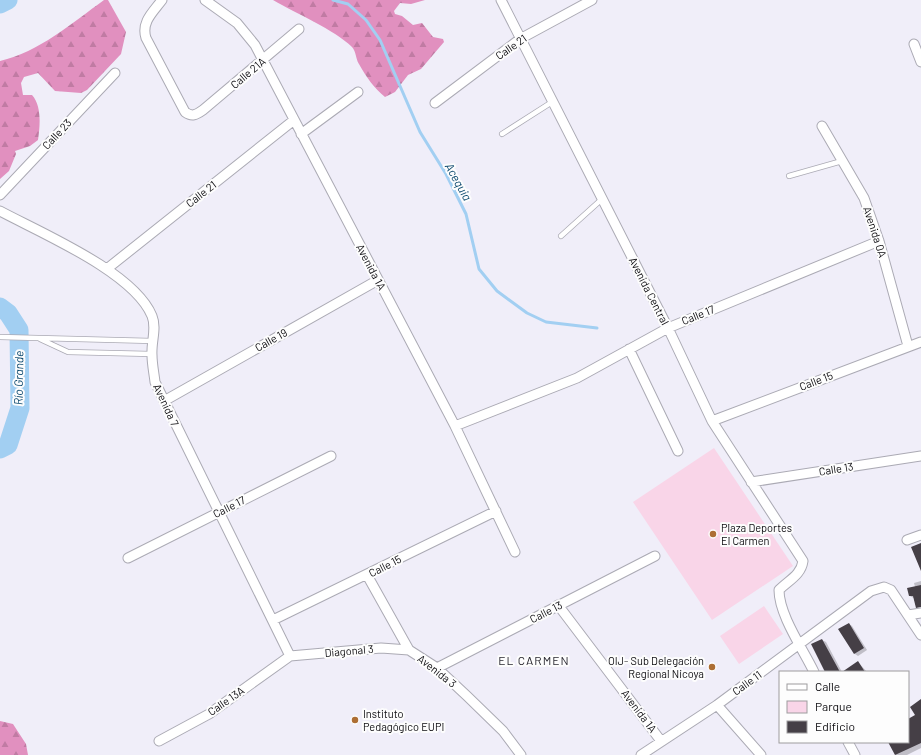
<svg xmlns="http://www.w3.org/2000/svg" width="921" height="755" font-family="Barlow,sans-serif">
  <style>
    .forest { fill: url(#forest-firs) }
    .green { fill: #f9d5e8 }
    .shadow { fill: #0003 }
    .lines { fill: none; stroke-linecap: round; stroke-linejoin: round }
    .stream { stroke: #a2cff2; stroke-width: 3 }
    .river { stroke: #a2cff2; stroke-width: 19 }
    .building { fill: #453f46 }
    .lane-casing { stroke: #abaab4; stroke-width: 6 }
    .street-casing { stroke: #abaab4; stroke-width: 11 }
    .lane { stroke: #fff; stroke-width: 4.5 }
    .street { stroke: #fff; stroke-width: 9 }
    .poi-dot { fill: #ad6e34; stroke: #fdfdfd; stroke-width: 1.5 }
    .labels { text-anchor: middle; stroke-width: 4; stroke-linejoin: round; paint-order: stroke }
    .street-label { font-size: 11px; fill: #0c0b0f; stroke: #fdfdfd }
    .poi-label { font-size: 11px; fill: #0c0b0f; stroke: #fdfdfd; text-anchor: start }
    .water-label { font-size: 12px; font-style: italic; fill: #0c496e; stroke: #fdfdfd }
    .neighbourhood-label { font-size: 12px; letter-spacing: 1px; fill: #292830; stroke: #fdfdfd }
  </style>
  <defs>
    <pattern id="forest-firs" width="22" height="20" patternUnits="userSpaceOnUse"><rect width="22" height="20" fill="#e190bf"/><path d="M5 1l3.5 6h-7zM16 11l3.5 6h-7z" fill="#c07ba3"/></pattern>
  </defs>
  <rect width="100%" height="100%" fill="#f0eef9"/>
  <!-- forest -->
  <path class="forest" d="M104,0H108L126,32L121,54L87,90L81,93L55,91L38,73L24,77L21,83L23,95H32C42,106 40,126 38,140L30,146L15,151L16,154L9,171L0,179V61C39,52 72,23 104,0Z
    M273,0H425L411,4L400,3L394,11L395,14L402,16L413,25L422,23L433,37L443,39L444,42L421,69L408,75L395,92L385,97C375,89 366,77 359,64C356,60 356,51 352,47C335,30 295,13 273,0Z
    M0,721L13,724L26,744L28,755H0Z"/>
  <!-- green -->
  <path class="green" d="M714,448L793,566L712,620L633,502Z
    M764,606L783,634L739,664L720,636Z"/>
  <!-- shadow -->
  <path class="shadow" d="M921,581V602L910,596L915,587L914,583Z
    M849,624L852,626L867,650L858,656L855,654Z
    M822,640L826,642L842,672H827L812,645Z
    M858,662L867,672H844Z
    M921,700V748L907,755H896L889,742H908V720L916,716Z"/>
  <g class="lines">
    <!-- stream -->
    <path class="stream" d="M333,0L348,4L366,20L380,40L420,132L446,174L466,214L479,269L497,291L527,313L546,322L597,328"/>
    <!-- river -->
    <path class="river" d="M0,4L8,0
      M0,307L8,313L19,330L20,408L8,445L0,449"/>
  </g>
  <!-- building -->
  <path class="building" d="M921,543V571L911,547Z
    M921,585V607L916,608L913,596H909L907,588Z
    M849,623L864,648L854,654L838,629Z
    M822,639L840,672H825L811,644Z
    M858,661L865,672H842Z
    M921,699V743L895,755L888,742H908V719L915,715L910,707Z"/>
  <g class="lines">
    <defs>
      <path id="lane" d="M502,134L552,102
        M789,176L842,161
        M561,236L602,199
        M0,337L153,341
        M40,339L68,352L152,354"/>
      <path id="street" d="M162,0C153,12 141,22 146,38L185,112C192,117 196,115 203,110L299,29
        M205,0L237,23L255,45L455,426L515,552
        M501,0L668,328L712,421L803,561C801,575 789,580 779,590C779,615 803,649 814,672
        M914,44L921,62
        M435,103L520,39L592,0
        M822,126L864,198L879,241L908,346
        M301,134L358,92
        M0,195L115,73
        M0,211C41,233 134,272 152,316C157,328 151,342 152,355C152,364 154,373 155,382L290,656
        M108,268L294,120
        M629,349L678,451
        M164,401L378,280
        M712,421L921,342
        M455,426L577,378L668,328L879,241
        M751,482L921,456
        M907,540L921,535
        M128,558L331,456
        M367,575L409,650L437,668L467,696L503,731L521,755
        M558,605L661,741
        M908,615L921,613
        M273,620L496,511
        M290,656L381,648L409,650
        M437,668L655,556
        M717,705L761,755
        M159,741L209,714L290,656
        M848,742L855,755
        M641,755L717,705L871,591L884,587L891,590L921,635"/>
    </defs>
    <!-- lane casing -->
    <use href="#lane" class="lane-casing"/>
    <!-- street casing -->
    <use href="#street" class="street-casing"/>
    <!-- lane -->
    <use href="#lane" class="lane"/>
    <!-- street -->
    <use href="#street" class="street"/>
  </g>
  <!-- markers -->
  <g class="poi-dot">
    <circle cx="713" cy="534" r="4"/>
    <circle cx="712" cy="667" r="4"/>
    <circle cx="355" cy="720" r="4"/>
  </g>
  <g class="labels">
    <!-- street labels -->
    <g class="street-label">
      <text transform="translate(511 47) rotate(-35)" y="4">Calle 21</text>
      <text transform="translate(248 73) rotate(-40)" y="4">Calle 21A</text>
      <text transform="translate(57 134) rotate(-47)" y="4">Calle 23</text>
      <text transform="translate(201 194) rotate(-38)" y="4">Calle 21</text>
      <text transform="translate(875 232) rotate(72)" y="4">Avenida 0A</text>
      <text transform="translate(371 267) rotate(62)" y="4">Avenida 1A</text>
      <text transform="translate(649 291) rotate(63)" y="4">Avenida Central</text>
      <text transform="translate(698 315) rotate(-22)" y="4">Calle 17</text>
      <text transform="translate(271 340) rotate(-29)" y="4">Calle 19</text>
      <text transform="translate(816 381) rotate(-21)" y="4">Calle 15</text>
      <text transform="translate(166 405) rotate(65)" y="4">Avenida 7</text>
      <text transform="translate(836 469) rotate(-9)" y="4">Calle 13</text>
      <text transform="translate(229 507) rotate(-27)" y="4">Calle 17</text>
      <text transform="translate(385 566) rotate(-27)" y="4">Calle 15</text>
      <text transform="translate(546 612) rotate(-27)" y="4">Calle 13</text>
      <text transform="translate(349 651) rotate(-5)" y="4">Diagonal 3</text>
      <text transform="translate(437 671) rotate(38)" y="4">Avenida 3</text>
      <text transform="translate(747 683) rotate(-36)" y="4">Calle 11</text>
      <text transform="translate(226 701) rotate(-35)" y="4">Calle 13A</text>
      <text transform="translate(639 711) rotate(53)" y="4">Avenida 1A</text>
    </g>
    <!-- poi labels -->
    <g class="poi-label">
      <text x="721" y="532">Plaza Deportes<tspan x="721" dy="13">El Carmen</tspan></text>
      <text x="704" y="665" text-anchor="end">OIJ- Sub Delegación<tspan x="704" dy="13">Regional Nicoya</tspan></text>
      <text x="363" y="718">Instituto<tspan x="363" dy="13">Pedagógico EUPI</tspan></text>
    </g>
    <!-- water labels -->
    <g class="water-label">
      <text transform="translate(458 182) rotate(61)" y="4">Acequia</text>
      <text transform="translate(19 378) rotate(-89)" y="4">Río Grande</text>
    </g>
    <!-- neighbourhood labels -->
    <g class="neighbourhood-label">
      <text x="534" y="665">EL CARMEN</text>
    </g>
  </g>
  <!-- legend -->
  <rect x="779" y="671" width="130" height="72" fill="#fdfdfd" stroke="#9d9c9e"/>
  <rect x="787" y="684" width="20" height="6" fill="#ffffff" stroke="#9d9c9e"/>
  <text x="815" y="691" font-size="12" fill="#0c0b0f">Calle</text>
  <rect x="787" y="701" width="20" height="12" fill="#f9d5e8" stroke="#9d9c9e"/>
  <text x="815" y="711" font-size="12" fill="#0c0b0f">Parque</text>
  <rect x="787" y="721" width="20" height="12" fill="#453f46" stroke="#9d9c9e"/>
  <text x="815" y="731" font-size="12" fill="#0c0b0f">Edificio</text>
</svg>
